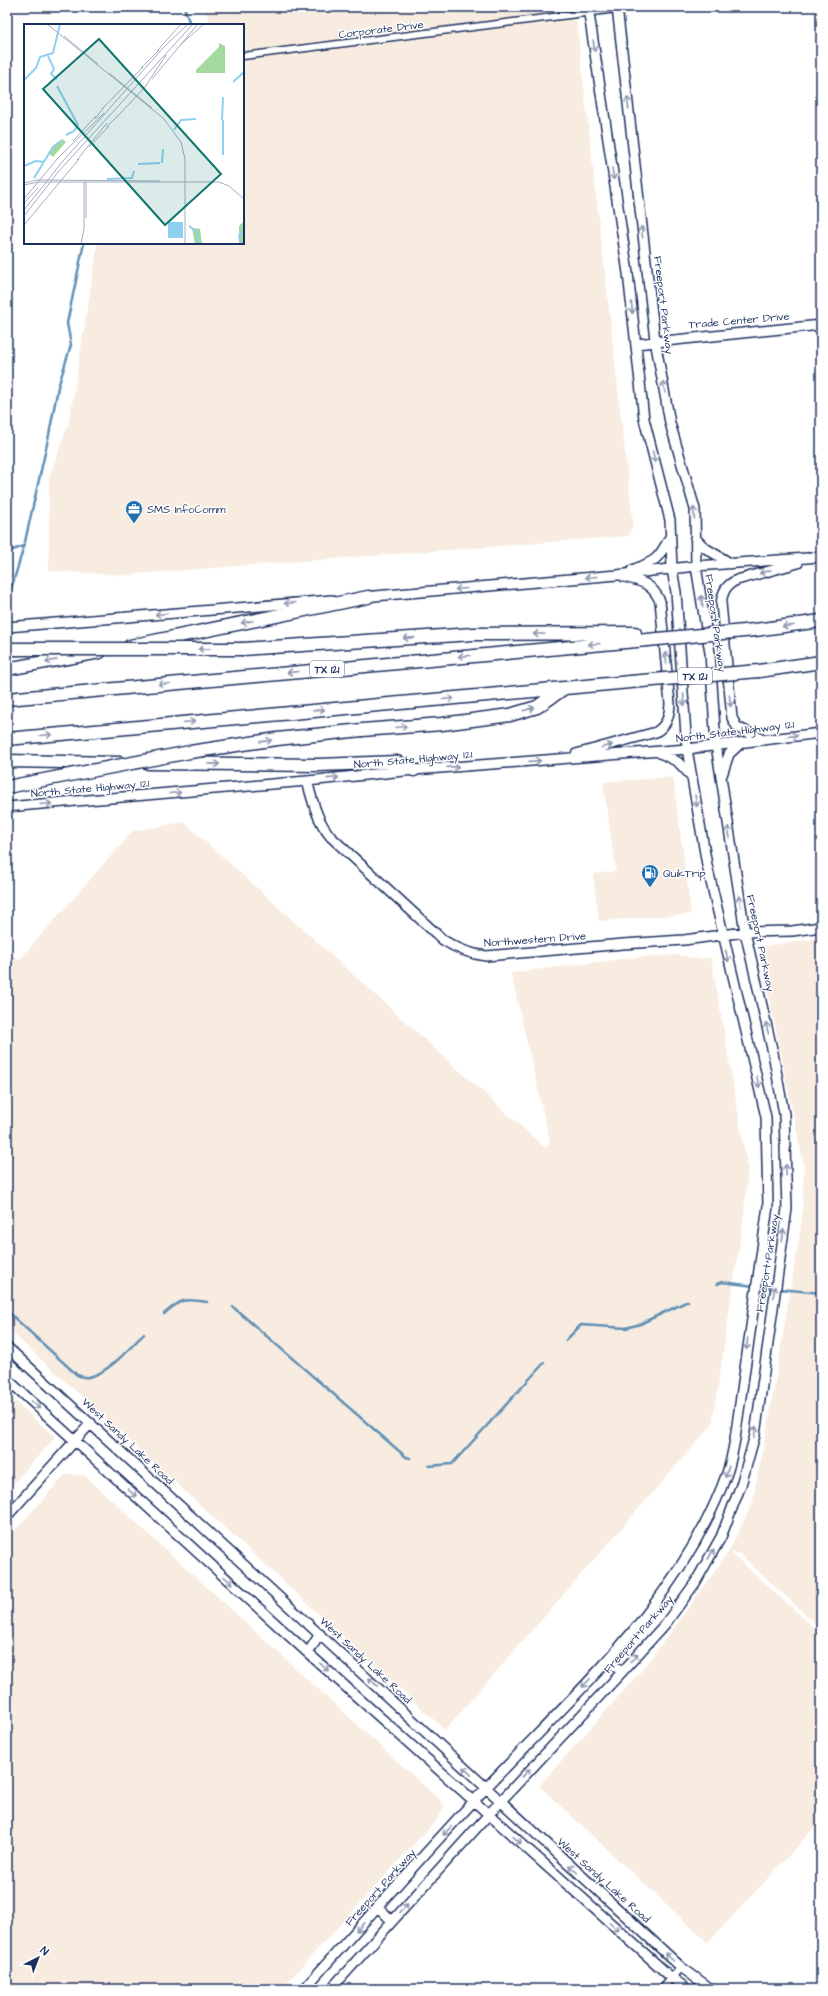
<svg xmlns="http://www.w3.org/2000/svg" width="828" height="1996" font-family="'Architects Daughter',sans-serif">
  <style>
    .built { fill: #f8ece0 }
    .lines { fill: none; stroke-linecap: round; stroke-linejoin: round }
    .stream { stroke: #6090b6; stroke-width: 2.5 }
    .street-casing { stroke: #1b2f5e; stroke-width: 9 }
    .secondary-casing { stroke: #1b2f5e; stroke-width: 12 }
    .highway-casing { stroke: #1b2f5e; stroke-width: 15 }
    .street { stroke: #fff; stroke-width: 6 }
    .secondary { stroke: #fff; stroke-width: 9 }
    .highway { stroke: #fff; stroke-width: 12 }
    .highway-bridge-casing { stroke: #1b2f5e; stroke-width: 15; stroke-linecap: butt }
    .highway-bridge { stroke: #fff; stroke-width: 12 }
    .oneway { stroke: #8d97ae }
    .labels { text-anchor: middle; stroke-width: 3; stroke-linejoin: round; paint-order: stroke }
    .shield { fill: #fff; stroke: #5f6d8e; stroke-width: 1 }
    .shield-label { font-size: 10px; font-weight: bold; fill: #1b2f5e }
    .street-label { font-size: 11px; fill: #1b2f5e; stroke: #fff }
    .poi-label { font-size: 11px; fill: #1b2f5e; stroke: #fff; text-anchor: start }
    .inset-river { fill: none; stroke: #8ed0f0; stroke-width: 2 }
    .inset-road { fill: none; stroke: #a4acbf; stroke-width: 1 }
    .view { fill: #0f766e; fill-opacity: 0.15; stroke: #0f766e; stroke-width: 2 }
    .inset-edge { fill: none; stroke: #1b2f5e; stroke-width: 2 }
  </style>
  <rect width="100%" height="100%" fill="#fff"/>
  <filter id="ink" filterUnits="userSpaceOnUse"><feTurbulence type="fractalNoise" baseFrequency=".025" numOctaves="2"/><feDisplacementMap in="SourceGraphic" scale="8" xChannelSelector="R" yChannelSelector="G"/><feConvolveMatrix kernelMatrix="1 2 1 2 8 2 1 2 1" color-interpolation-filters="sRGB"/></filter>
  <g filter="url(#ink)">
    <!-- built -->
    <path class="built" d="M205,7H575L633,523L629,536L123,575L49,571V478L69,422L98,243H243V25H210Z
      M673,777L691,914L599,921L593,874L616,871L603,782Z
      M184,822L545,1148L550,1142L511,973L630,958L676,955L699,959L711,957L748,1170L744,1214L712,1425L445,1730L7,1328V951L19,960L133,831Z
      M821,938V1629L740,1554L730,1552L821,1634V1832L815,1827L708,1943L539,1786L641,1671L679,1621L729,1551L752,1504L768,1424L802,1219L804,1167L759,947Z
      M7,1394L55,1437L7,1491Z
      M66,1474L84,1475L445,1805L438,1818L281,1989H52L43,1981L36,1989H7V1539Z"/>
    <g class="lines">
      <!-- stream -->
      <path class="stream" d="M184,7L190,24
        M7,552L24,546L49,435L58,387L71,345L67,323L84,243
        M7,603L24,546
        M717,1284L722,1282L754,1286
        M759,1286L774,1288
        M779,1289L821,1293
        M233,1307L406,1457L410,1458
        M7,1311L77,1375C80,1376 86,1378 89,1377C109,1373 130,1347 144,1334
        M164,1314C181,1299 183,1298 207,1302
        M566,1340L581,1325L626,1328L640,1324L688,1301
        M429,1466L452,1464L544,1363"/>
      <defs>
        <path id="street" d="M243,56L617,9
          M662,1989L681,1967"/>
        <path id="secondary" d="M636,344L821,325
          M695,538L705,548L730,563
          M632,570C656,561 658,560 670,537
          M363,597L617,575L696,566L821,557
          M7,627L332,600
          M762,739L737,727L732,718L721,603C723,591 726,585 737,580L798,563
          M658,752L678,762L692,777
          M576,754L656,732C667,725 669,717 670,704L660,601C652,584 642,581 624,577
          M722,775L729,754L741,743
          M307,781C313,802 317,821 331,837L443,940C457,949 469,954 486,956L623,944L684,940L745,932L792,931L821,927
          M7,807L307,781L414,770L687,749L821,733
          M7,1347L681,1967L711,1989
          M7,1379L308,1653L672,1978L687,1989
          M7,1516L91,1423
          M308,1653L320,1634
          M608,1660L622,1672
          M378,1907L392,1921
          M304,1989C364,1922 423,1855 485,1789C576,1692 681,1602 727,1473C731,1462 733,1450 735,1439L768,1206L766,1117L707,865L687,749L676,592L672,569L670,520L644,419L628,273L588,7
          M331,1989L500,1802L622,1672L666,1623L695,1583L721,1537L741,1485L755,1435L787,1209L784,1114L773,1053L745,932L716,745L710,653L696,566L695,509L670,423L655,340L617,7"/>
        <path id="highway" d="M755,630L821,621
          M130,646L368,597
          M243,649L473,634L635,633
          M7,669L100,652
          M759,671L821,662
          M7,699L658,639
          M362,730L442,724L510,715L537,707L563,689
          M7,739L630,682
          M7,761L120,763
          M148,763L319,765L397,762L414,770"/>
      </defs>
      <!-- street casing -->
      <use href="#street" class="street-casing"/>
      <!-- secondary casing -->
      <use href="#secondary" class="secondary-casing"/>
      <!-- highway casing -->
      <use href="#highway" class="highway-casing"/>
      <!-- street -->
      <use href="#street" class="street"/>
      <!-- secondary -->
      <use href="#secondary" class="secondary"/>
      <!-- highway -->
      <use href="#highway" class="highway"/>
      <defs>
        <path id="highway-bridge" d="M658,639L755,630
          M7,649H243
          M630,682L759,671
          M7,787L190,752L277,739L362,730"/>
      </defs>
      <!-- highway-bridge casing -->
      <use href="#highway-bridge" class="highway-bridge-casing"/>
      <!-- highway-bridge -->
      <use href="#highway-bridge" class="highway-bridge"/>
    </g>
    <!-- one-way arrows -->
    <defs><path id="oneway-shaft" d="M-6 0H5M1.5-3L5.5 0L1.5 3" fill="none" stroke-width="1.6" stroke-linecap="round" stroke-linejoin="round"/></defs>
    <g class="oneway">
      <use href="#oneway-shaft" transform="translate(594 46) rotate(81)"/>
      <use href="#oneway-shaft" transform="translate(628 103) rotate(-96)"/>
      <use href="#oneway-shaft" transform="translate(613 174) rotate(81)"/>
      <use href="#oneway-shaft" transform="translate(642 232) rotate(-96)"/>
      <use href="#oneway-shaft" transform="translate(632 308) rotate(84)"/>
      <use href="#oneway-shaft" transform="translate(664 387) rotate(-100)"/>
      <use href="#oneway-shaft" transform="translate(654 457) rotate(76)"/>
      <use href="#oneway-shaft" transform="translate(694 513) rotate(-94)"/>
      <use href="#oneway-shaft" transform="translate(765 572) rotate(164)"/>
      <use href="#oneway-shaft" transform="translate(591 577) rotate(175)"/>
      <use href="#oneway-shaft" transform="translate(461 589) rotate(175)"/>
      <use href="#oneway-shaft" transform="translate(702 601) rotate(-99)"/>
      <use href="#oneway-shaft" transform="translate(290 603) rotate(175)"/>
      <use href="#oneway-shaft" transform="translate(161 614) rotate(175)"/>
      <use href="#oneway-shaft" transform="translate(247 622) rotate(168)"/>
      <use href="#oneway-shaft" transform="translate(788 626) rotate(173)"/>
      <use href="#oneway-shaft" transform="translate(539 634) rotate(180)"/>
      <use href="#oneway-shaft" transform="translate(409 638) rotate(176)"/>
      <use href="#oneway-shaft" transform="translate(594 644) rotate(175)"/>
      <use href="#oneway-shaft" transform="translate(204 649) rotate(179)"/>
      <use href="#oneway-shaft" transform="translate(464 656) rotate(175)"/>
      <use href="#oneway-shaft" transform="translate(666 658) rotate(-96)"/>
      <use href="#oneway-shaft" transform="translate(51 661) rotate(169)"/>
      <use href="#oneway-shaft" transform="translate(293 672) rotate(175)"/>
      <use href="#oneway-shaft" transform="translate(164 684) rotate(175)"/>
      <use href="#oneway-shaft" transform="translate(448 699) rotate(-5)"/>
      <use href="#oneway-shaft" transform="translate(684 700) rotate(86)"/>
      <use href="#oneway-shaft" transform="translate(730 701) rotate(84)"/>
      <use href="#oneway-shaft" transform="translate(529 709) rotate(-16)"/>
      <use href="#oneway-shaft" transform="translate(319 710) rotate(-5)"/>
      <use href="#oneway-shaft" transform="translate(189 722) rotate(-5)"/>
      <use href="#oneway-shaft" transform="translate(401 727) rotate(-5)"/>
      <use href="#oneway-shaft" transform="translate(46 735) rotate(-5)"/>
      <use href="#oneway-shaft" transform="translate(792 736) rotate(-7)"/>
      <use href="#oneway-shaft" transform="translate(266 741) rotate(-8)"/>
      <use href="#oneway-shaft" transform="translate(607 746) rotate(-16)"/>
      <use href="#oneway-shaft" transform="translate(535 761) rotate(-4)"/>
      <use href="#oneway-shaft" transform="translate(214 764) rotate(1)"/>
      <use href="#oneway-shaft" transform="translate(453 767) rotate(-4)"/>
      <use href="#oneway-shaft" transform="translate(333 778) rotate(-6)"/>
      <use href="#oneway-shaft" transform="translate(175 793) rotate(-5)"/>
      <use href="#oneway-shaft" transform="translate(696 801) rotate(81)"/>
      <use href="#oneway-shaft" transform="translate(46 804) rotate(-5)"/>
      <use href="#oneway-shaft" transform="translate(729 832) rotate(-99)"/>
      <use href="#oneway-shaft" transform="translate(740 901) rotate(-99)"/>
      <use href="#oneway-shaft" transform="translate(727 956) rotate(76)"/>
      <use href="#oneway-shaft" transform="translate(767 1028) rotate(-103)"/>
      <use href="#oneway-shaft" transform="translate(758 1082) rotate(77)"/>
      <use href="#oneway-shaft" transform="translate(786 1170) rotate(-92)"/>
      <use href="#oneway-shaft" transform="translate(783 1235) rotate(-82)"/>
      <use href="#oneway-shaft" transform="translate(774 1292) rotate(-81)"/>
      <use href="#oneway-shaft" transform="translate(747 1344) rotate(97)"/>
      <use href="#oneway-shaft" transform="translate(36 1405) rotate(42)"/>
      <use href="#oneway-shaft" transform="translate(755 1432) rotate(-80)"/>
      <use href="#oneway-shaft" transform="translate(727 1472) rotate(108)"/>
      <use href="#oneway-shaft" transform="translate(132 1493) rotate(43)"/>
      <use href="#oneway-shaft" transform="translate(711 1554) rotate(-61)"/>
      <use href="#oneway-shaft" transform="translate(228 1580) rotate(42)"/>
      <use href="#oneway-shaft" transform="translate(634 1658) rotate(-48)"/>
      <use href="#oneway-shaft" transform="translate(324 1667) rotate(42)"/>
      <use href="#oneway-shaft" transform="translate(373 1682) rotate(-137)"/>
      <use href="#oneway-shaft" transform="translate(586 1683) rotate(134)"/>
      <use href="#oneway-shaft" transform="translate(467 1771) rotate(-136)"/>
      <use href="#oneway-shaft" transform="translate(526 1773) rotate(-47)"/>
      <use href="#oneway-shaft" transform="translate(447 1831) rotate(132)"/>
      <use href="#oneway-shaft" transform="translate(517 1840) rotate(42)"/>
      <use href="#oneway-shaft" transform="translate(573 1869) rotate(-138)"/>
      <use href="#oneway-shaft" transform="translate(404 1908) rotate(-48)"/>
      <use href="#oneway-shaft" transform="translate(360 1927) rotate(132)"/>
      <use href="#oneway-shaft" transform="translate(614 1927) rotate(42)"/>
      <use href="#oneway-shaft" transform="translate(669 1957) rotate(-138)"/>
    </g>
  </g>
  <!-- icons -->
  <defs>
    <symbol id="office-pin" viewBox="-11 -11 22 30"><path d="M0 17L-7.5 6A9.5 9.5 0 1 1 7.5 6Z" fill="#1f6fb2" stroke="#fff"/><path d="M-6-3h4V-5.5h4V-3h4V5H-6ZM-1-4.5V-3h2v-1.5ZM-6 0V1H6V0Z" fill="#fff"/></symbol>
    <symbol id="fuel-pin" viewBox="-11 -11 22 30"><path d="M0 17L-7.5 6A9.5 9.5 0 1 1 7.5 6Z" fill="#1f6fb2" stroke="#fff"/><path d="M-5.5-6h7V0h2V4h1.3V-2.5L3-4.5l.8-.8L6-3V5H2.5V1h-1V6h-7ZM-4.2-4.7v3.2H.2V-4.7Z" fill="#fff"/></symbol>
  </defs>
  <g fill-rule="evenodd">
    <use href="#office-pin" x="124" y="499" width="20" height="27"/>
    <use href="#fuel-pin" x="640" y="863" width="20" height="27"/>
  </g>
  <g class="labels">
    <!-- shield labels -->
    <g class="shield">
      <rect x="310" y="661" width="34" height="16" rx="3"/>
      <rect x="678" y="668" width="34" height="16" rx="3"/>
    </g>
    <g class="shield-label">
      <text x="327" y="673">TX 121</text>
      <text x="695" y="680">TX 121</text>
    </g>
    <!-- street labels -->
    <g class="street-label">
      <text transform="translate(381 29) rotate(-7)" y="4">Corporate Drive</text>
      <text transform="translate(664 305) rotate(83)" y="4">Freeport Parkway</text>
      <text transform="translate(739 320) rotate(-5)" y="4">Trade Center Drive</text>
      <text transform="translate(716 623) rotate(82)" y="4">Freeport Parkway</text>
      <text transform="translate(735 731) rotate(-7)" y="4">North State Highway 121</text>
      <text transform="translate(413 759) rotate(-5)" y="4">North State Highway 121</text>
      <text transform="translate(90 788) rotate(-5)" y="4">North State Highway 121</text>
      <text transform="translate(535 939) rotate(-4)" y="4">Northwestern Drive</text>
      <text transform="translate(761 943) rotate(78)" y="4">Freeport Parkway</text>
      <text transform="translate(767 1263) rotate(-81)" y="4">Freeport Parkway</text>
      <text transform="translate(128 1441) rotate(43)" y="4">West Sandy Lake Road</text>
      <text transform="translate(638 1634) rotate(-49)" y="4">Freeport Parkway</text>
      <text transform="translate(366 1660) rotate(43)" y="4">West Sandy Lake Road</text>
      <text transform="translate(604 1880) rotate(42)" y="4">West Sandy Lake Road</text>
      <text transform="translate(380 1887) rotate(-48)" y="4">Freeport Parkway</text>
    </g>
    <!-- poi labels -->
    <g class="poi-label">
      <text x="147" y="513">SMS InfoComm</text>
      <text x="663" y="877">QuikTrip</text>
    </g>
  </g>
  <!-- overview -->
  <g transform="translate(24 24)">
    <rect width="220" height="220" fill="#fff"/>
    <path d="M195,19L201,22V49H172V46L195,23ZM38,115L42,118L29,133L24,129Z" fill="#a3d99c"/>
    <path d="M220,197V220H215V202ZM168,204L176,205L178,220H171Z" fill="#a3d99c"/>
    <path d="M144,198H159V214H144Z" fill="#8ed0f0"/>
    <path class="inset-river" d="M24,32L30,45L27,50L33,55M0,56L12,44L16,33L29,29L36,0M209,58L220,48M33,62L54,101L50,107L42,111M198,96L199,73M150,106L157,96L172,95M199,131V96M138,139L139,125M114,140L136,139M0,142L12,137L20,138M10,154L29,123L38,116M83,155L108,154L110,147M165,202L173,208L174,220M217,220L215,212L220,206"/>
    <path class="inset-road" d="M23,0L139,94L157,118L161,135V220M40,12L74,40M156,21L180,0M133,27L157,0M117,44L135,26M85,49L128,84M128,55L174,0M121,63L142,31M78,85L119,43M92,94L123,61M71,95L80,83M82,103L94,92M49,117L72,92M65,123L85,102M34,134L80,89M53,136L83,99M0,159L13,156L136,157M0,161L14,158H195L205,162L220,175M0,175L34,134M0,179L14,164M0,186L39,137L139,24L164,0M0,192L35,147L169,0M62,194V158M0,201L55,135M57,220L60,205V158"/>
    <path class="view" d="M75,15L197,150L141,201L19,65Z"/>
    <rect width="220" height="220" class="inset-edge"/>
  </g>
  <!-- margin -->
  <rect width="828" height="1996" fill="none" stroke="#fff" stroke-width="24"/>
  <rect x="12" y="12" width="804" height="1972" fill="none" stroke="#1b2f5e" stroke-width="1.5" filter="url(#ink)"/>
  <!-- north arrow -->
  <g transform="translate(38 1958) rotate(42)" stroke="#ffffff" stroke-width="3" paint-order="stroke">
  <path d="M0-3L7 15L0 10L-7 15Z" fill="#1b2f5e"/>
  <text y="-6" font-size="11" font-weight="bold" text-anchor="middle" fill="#1b2f5e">N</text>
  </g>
</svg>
